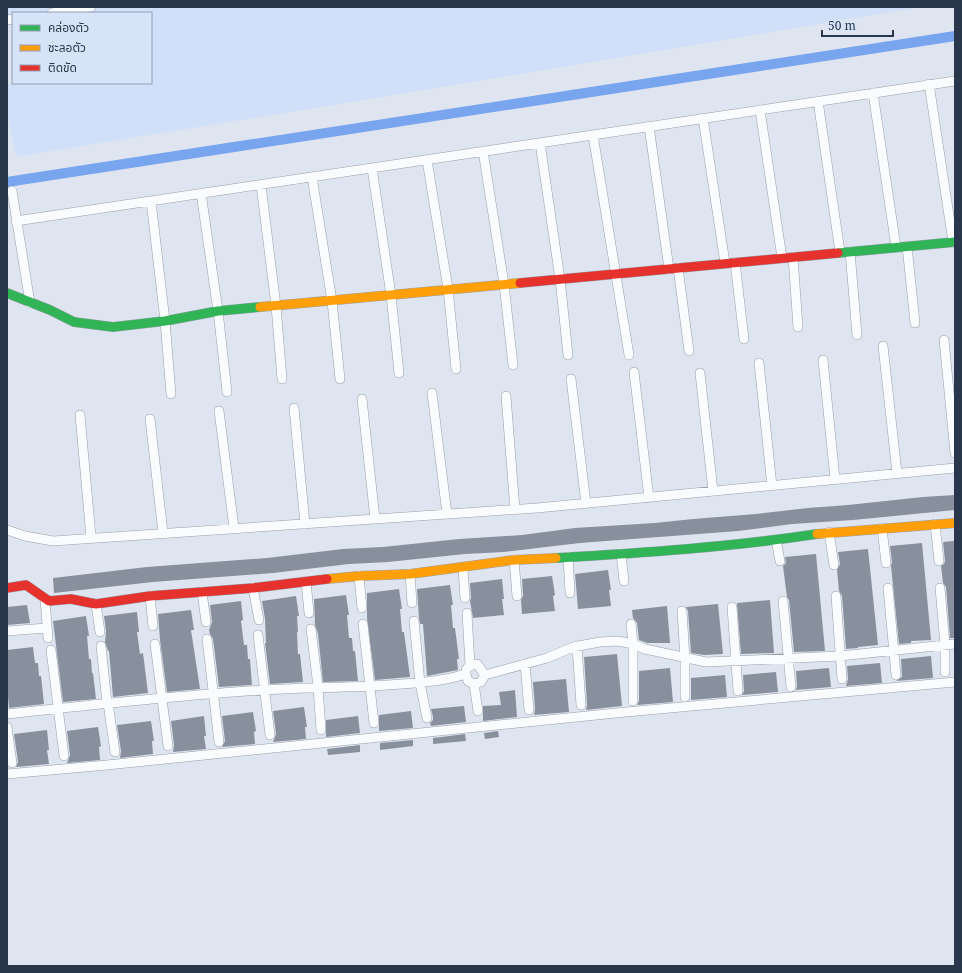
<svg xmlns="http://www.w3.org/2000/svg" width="962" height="973" font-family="'Noto Serif','Noto Sans Thai',serif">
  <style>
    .built { fill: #d0e0f8 }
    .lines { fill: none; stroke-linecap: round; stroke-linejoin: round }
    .canal { stroke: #79a5ee; stroke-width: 10 }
    .building { fill: #88909d }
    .street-casing { stroke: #969fac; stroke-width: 10 }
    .fast-casing { stroke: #969fac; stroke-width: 10 }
    .slow-casing { stroke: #969fac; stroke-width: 10 }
    .jam-casing { stroke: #969fac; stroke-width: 10 }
    .street { stroke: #fafbfd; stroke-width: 9 }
    .fast { stroke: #30b455; stroke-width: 9 }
    .slow { stroke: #ff9f0a; stroke-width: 9 }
    .jam { stroke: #e5322d; stroke-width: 9 }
  </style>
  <rect width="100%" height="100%" fill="#dee5f0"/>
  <!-- built -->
  <path class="built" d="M7,7H920L521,74L16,157L7,113V84L14,83H151V13H13V19L7,20Z"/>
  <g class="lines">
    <!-- canal -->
    <path class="canal" d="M7,182L955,36"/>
  </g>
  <!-- building -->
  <path class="building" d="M955,495V510L853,520L792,524L738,531L580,543L504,552L465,554L388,562L349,564L273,573L153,582L54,593L53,578L147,567L267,558L343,549L383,547L459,539L522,535L575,528L655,523L693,519L756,514L808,508L848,505L923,497Z
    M954,541L955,638H950L946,587L943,583L941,566L944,564L945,561L943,542Z
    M922,543L931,640L911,641V643L899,644L891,566L892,562L890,546Z
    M868,549L878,645L858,647V648L846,649L842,596L839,591L837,570L840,564L838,552Z
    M816,554L825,651L794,652L789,600L787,597L783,566L786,563L785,557Z
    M608,570L611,590H609L611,606L578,609L575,574Z
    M552,576L555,595L553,596L555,611L522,614L521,600L523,596L522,579Z
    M502,579L504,599H502L504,615L473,618L470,601L471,598L470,583Z
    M450,585L453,605H451L453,628H455L459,659H457L458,670L427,676L423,624H420L419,618L417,589Z
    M399,589L402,609H400L402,632H404L410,677L375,680L367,618V593Z
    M346,595L349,615H347L349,638H352L353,651H355L358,681L323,682L318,634L315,625L314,599Z
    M296,596L299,616H297L298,632H297L298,654H300L303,682L270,684L265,643H266L265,619L262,601Z
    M770,600L774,653L741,654L737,603Z
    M241,601L243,620L241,621L244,645H247L248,659H250L252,685L219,687L213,639L210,634L209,630L212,622L210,605Z
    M718,604L723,654L704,655L691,653L688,611L686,607Z
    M27,605L30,623L7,625V607Z
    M667,606L670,643H647L639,640L637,623L633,618L632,610Z
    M191,610L194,630H191L200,689L167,692L160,640L158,614Z
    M137,612L139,632H137L140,654L143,653L148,693L113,697L109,651H108L105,642L106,631L104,616Z
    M86,616L89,636H87L89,659H91L92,673H93L96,699L63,702L53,621Z
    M33,647L35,663H38L39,676H41L44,704L9,708L7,685V650Z
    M617,654L622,706L586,710L587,705L584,657Z
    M931,656L933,678L896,681L902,677L901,659Z
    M880,663L882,683L846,686L848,679L847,666Z
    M670,668L673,702L637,705L639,701V671Z
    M829,668L831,687L796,690L797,686L796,671Z
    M776,672L778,692L742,695L744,691L743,675Z
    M725,675L727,697L691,700V678Z
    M566,679L569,712L534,715L535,709L533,682Z
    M515,690L517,717L483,721V706L501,705L499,692Z
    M464,706L466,722L431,726L430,723L433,720V717L431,709Z
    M304,707L307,727H305L306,739L273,742L276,734L273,711Z
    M411,711L413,728L379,731V715Z
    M253,712L256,731L254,732L255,744L222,747L225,741L222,716Z
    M204,716L206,736H204L206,749L173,752L174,745L171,721Z
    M358,716L360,733L326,737V720Z
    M151,721L154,741H152L153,754L120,758L121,751L117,725Z
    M98,727L101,746L99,747L100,760L67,763L70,755L67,731Z
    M47,730L49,750H47L49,764L16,767L18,762L14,734Z
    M498,731L499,737L485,739L484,733Z
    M465,734L466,741L433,744V738Z
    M413,740V746L380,750V743Z
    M360,745V752L328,755L327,749Z"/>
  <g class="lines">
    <defs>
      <path id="street" d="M52,13L91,7
        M7,20L13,19
        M929,84L953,242
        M873,93L896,247
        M818,101L840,252
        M760,110L782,258
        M703,118L725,263
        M649,126L669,269
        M593,135L629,355
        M540,143L560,279L568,355
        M483,151L504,284L513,365
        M427,160L448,289L456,369
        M372,168L391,295L399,373
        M312,177L332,301L340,379
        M261,185L276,306L282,379
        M12,191L30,303
        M201,193L218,311L227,392
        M151,201L165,321L171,394
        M16,221L955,81
        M907,246L915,323
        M850,252L857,335
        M793,257L798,327
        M735,262L744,339
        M678,268L689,351
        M944,340L955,453
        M883,346L897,473
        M823,360L835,479
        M759,363L772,486
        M634,372L649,498
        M700,373L713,491
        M571,379L586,504
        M432,393L447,514
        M506,396L515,510
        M362,399L375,519
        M294,408L305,524
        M219,411L234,528
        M80,415L91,537
        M150,419L163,533
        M935,524L939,561
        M882,528L886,563
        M7,530L25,536L53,541L537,508L955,468
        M829,532L834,565
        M776,540L780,561
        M621,554L624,581
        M568,557L570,593
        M514,560L517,596
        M463,568L465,598
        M410,574L412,603
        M359,576L362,608
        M306,581L309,613
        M253,588L259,620
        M888,588L896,675
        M940,588L945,645V672
        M202,592L206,622
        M150,596L153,626
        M836,596L842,679
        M45,599L48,638
        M783,601L791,687
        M96,604L100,632
        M732,607L738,691
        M682,611L685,659V697
        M467,613L470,665
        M414,621L420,683L427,718
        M363,624L374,723
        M631,624L633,644V701
        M311,629L318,687L321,730
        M7,631L47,628
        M258,635L270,735
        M207,639L219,742
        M155,644L168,746
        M101,646L107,703
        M577,646L581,705
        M51,650L64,756
        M477,664L485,675L481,682L474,684L468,681C464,670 465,666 477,664Z
        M525,664L529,710
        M485,675L547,658L573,647L600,642L618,641L633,644L645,649L706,662L840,656L955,644
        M474,684L478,711
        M108,703L115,752
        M7,714C93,705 180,695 266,690C312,687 357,688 402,684C423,682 445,681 465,674
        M7,727L12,763
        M7,774L107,765L626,712L955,682"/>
      <path id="fast" d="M838,253L955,242
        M7,293L50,310L74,322L113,327L165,321L218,311L260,307
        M556,558C643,553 731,547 817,534"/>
      <path id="slow" d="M260,307L520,283
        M817,534L955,523
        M327,579L359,576L410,574L514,560L556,558"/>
      <path id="jam" d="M520,283L838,253
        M7,588L26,585L49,601L71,599L96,604L150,596L253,588L327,579"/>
    </defs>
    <!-- street casing -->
    <use href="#street" class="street-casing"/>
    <!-- fast casing -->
    <use href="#fast" class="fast-casing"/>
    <!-- slow casing -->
    <use href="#slow" class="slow-casing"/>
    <!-- jam casing -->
    <use href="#jam" class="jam-casing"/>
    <!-- street -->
    <use href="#street" class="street"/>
    <!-- fast -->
    <use href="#fast" class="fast"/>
    <!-- slow -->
    <use href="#slow" class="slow"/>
    <!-- jam -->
    <use href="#jam" class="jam"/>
  </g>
  <!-- border -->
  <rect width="962" height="973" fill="none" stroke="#29364b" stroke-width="16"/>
  <!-- legend -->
  <rect x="12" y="12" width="140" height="72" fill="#d6e3f8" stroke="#919eb3"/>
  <rect x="20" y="25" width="20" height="6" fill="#30b455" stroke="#919eb3"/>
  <text x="48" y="32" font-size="12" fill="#29364b">คล่องตัว</text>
  <rect x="20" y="45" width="20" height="6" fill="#ff9f0a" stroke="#919eb3"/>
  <text x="48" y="52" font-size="12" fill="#29364b">ชะลอตัว</text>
  <rect x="20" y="65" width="20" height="6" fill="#e5322d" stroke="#919eb3"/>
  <text x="48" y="72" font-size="12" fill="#29364b">ติดขัด</text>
  <!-- scale -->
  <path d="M822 30v6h71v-6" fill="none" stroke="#29364b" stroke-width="2"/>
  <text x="828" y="30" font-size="12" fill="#29364b" stroke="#d6e3f8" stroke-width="3" paint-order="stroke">50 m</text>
</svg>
